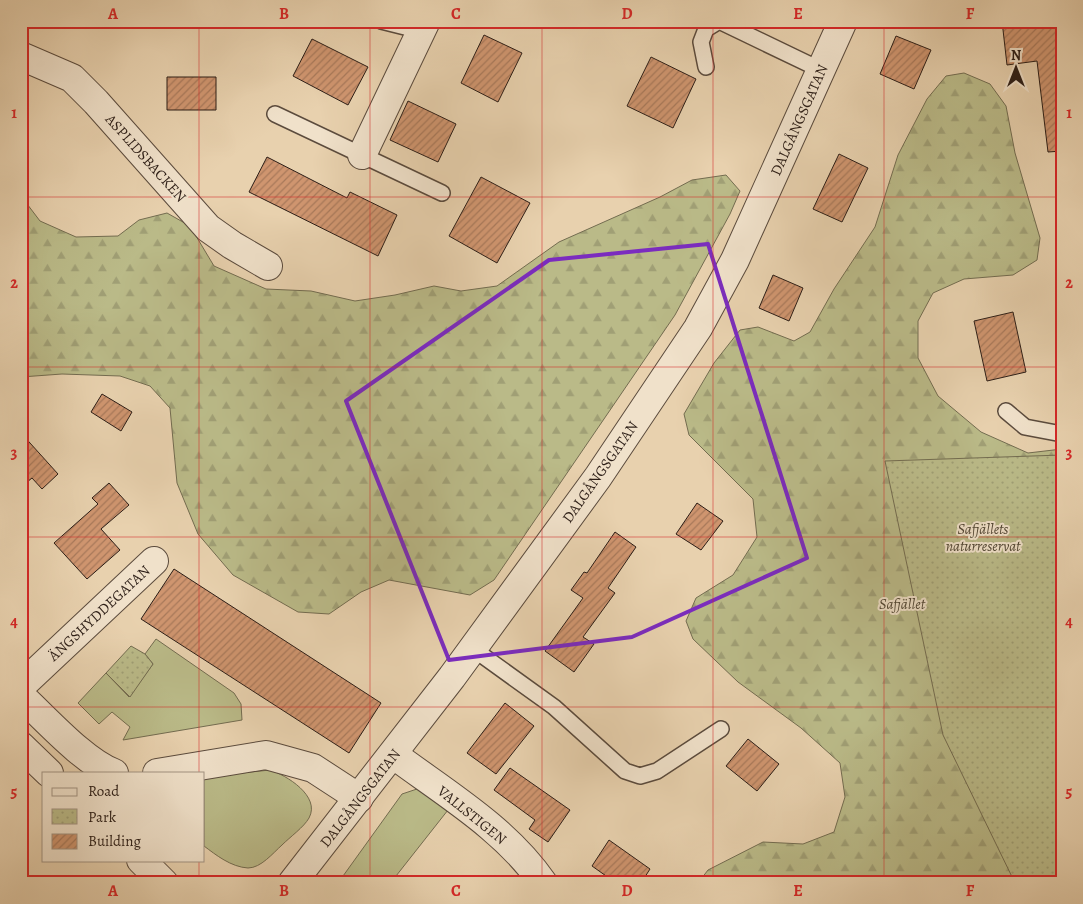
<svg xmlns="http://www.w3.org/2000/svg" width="1083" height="904" font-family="Alegreya,serif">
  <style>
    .green { fill: #baba88; stroke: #736c50 }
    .forest { fill: url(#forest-firs); stroke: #736c50 }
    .park { fill: url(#park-dots); stroke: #736c50 }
    .building { fill: url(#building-hatch); stroke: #2c1e17 }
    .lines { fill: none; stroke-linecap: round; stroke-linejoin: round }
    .service-casing { stroke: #5b4b3d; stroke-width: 18 }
    .minor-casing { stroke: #5b4b3d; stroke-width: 30 }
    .tertiary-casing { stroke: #5b4b3d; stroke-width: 30 }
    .service { stroke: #f0e1ca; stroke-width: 15 }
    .minor { stroke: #f0e1ca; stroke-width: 28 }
    .tertiary { stroke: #f0e1ca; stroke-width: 28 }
    .marked { fill: none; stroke: #7b2cbf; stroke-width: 4; stroke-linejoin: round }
    .grid { fill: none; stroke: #d62828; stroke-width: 1; stroke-opacity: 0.55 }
    .labels { text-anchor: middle; stroke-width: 4; stroke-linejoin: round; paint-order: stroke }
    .street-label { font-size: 15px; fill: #2c1e17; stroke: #f0e1ca }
    .park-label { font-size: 15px; font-style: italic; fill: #504533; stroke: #f0e1ca }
    .neatline { fill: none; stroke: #d62828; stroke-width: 2 }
    .grid-label { font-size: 16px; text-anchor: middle; font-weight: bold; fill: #d62828 }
  </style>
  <defs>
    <pattern id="forest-firs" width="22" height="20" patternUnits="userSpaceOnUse" patternTransform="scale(1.25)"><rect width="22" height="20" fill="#baba88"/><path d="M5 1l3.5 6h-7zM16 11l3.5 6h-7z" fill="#a09f75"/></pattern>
    <pattern id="park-dots" width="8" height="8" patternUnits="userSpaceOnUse" patternTransform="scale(1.25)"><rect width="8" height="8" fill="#baba88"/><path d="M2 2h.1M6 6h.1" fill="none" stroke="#a09f75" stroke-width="1.8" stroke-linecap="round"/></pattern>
    <pattern id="building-hatch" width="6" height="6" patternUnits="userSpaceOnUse" patternTransform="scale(1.25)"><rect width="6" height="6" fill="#cf956f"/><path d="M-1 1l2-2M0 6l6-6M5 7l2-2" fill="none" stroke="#a8795a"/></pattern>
  </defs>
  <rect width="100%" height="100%" fill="#e8d1ae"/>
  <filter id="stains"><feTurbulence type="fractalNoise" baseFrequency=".004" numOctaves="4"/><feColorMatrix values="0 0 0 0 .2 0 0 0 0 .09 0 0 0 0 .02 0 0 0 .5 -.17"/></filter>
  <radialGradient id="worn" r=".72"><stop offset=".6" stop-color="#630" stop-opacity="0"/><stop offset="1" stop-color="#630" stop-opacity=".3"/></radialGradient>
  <!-- green -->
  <path class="green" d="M156,639L234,693L241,704L242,720L123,740L130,727L112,712L99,724L78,703L106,673L129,697L153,664L145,654Z
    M270,770C286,775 321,796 309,818C304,827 290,837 282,845C273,853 261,868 248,868C231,867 216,855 204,846V777Z
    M417,789L448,810L396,876L404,883H338L402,794Z"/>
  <!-- forest -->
  <path class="forest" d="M964,73L990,84L1006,106L1015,153L1040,238L1037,260L1013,275L964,279L933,293L918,321V358L938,396L981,432L1028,453L1062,449V883H698L708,870L763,842L803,844L834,832L845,797L840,763L801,728L738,682L693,639L686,621L696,598L733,575L757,537L753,499L689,435L684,414L714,363L740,330L758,327L794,341L810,332L834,289L875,227L898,155L927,99L946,76Z
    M726,175L740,191L730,214L675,315L494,580L470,595L389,580L361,592L329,614L298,612L233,575L198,534L177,483L170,408L150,386L120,376L62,374L21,377V196L40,221L76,237L118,236L139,220L167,213L190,226L214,266L266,289L311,291L355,301L395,295L434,286L461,291L497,286L559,242L660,197L692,180Z"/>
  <!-- park -->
  <path class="park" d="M1062,455V883H1015L943,735L885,461Z
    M131,646L145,654L153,664L130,697L106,673Z"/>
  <!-- building -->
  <path class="building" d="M1002,21H1062V151L1048,152L1037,61L1007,65Z
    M484,35L522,53L498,102L461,83Z
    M896,36L931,50L914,89L880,74Z
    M312,39L368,67L348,105L293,76Z
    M651,57L696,79L673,128L627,106Z
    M167,77H216V110H167Z
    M408,101L456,124L438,162L390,140Z
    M839,154L868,168L842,222L813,209Z
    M267,157L347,198L350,192L397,215L378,256L249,192Z
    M481,177L530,203L497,263L449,236Z
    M773,275L803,288L789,321L759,308Z
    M1013,312L1026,372L987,381L974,321Z
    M102,394L132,412L121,431L91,412Z
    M21,433L58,474L42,489L32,478L21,487Z
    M109,483L129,505L101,529L120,550L87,579L54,543L98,504L92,498Z
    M697,503L723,521L701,550L676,534Z
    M615,532L636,547L608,588L615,593L583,637L594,644L574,672L545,651L583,598L571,590L584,572L587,573Z
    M174,569L381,703L349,753L141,619Z
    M505,703L534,726L496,774L467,753Z
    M748,739L779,764L757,791L726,766Z
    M510,768L570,810L548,842L529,829L535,820L494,790Z
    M609,840L650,869L641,883H616L592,866Z"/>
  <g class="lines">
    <defs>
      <path id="service" d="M381,21L421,31
        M706,67L701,42L706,29L719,21L821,70
        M275,114L442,193
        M1006,411L1025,427L1062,434
        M472,648L554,707L625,771L640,776L657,771L721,729"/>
      <path id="minor" d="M21,56L72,78L96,102L208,228L232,245L268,266
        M362,155L426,21
        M21,686L154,561
        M21,696C46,719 84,762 114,773
        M394,755C445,793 506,829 543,883
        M157,773L266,755L313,768L359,798"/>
      <path id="tertiary" d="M21,746L49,773
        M141,860L164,883
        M292,883L452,677L598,477L698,328L735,260L843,21"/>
    </defs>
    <!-- service casing -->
    <use href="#service" class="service-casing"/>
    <!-- minor casing -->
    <use href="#minor" class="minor-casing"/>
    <!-- tertiary casing -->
    <use href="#tertiary" class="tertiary-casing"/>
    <!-- service -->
    <use href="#service" class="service"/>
    <!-- minor -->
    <use href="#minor" class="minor"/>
    <!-- tertiary -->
    <use href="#tertiary" class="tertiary"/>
  </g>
  <!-- marked area -->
  <path class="marked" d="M708,244L807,558L632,637L449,660L346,401L549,260Z"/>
  <!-- grid -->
  <path class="grid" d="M199,21V773M370,21V883M542,21V883M713,21V883M884,21V883M21,197H1062M21,367H1062M21,537H1062M21,707H1062M199,860V883"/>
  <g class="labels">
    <!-- street labels -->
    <g class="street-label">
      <text transform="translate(799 120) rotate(-66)" y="5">DALGÅNGSGATAN</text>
      <text transform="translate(146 158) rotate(48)" y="5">ASPLIDSBACKEN</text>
      <text transform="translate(600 472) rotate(-55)" y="5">DALGÅNGSGATAN</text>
      <text transform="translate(99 613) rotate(-43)" y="5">ÄNGSHYDDEGATAN</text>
      <text transform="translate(360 798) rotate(-52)" y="5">DALGÅNGSGATAN</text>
      <text transform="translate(472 815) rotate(39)" y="5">VALLSTIGEN</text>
    </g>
    <!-- park labels -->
    <g class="park-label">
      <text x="983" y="534">Safjällets<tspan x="983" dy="17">naturreservat</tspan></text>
      <text x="902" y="609">Safjället</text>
    </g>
  </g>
  <!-- margin -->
  <rect width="1083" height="904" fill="none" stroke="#e8d1ae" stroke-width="55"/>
  <!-- legend -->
  <rect x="42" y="772" width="162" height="90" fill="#f0e1ca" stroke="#a29382"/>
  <rect x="52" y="788" width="25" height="8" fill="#f0e1ca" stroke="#a29382"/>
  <text x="88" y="796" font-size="15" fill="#2c1e17">Road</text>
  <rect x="52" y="809" width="25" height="15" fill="url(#park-dots)" stroke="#a29382"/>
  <text x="88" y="822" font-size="15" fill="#2c1e17">Park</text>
  <rect x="52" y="834" width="25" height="15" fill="url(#building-hatch)" stroke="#a29382"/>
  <text x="88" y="846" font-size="15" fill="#2c1e17">Building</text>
  <!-- north arrow -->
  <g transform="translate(1016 68)" stroke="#f0e1ca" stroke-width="4" paint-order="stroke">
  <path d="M0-4L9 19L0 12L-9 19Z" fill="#2c1e17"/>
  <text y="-8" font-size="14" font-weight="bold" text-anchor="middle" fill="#2c1e17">N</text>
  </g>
  <rect x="28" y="28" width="1028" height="848" class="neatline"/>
  <g class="grid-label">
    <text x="113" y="19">A</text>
    <text x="284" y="19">B</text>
    <text x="456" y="19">C</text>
    <text x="627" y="19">D</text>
    <text x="798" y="19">E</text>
    <text x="970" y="19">F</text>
    <text x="14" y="118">1</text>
    <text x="1069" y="118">1</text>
    <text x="14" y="288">2</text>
    <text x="1069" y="288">2</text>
    <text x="14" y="458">3</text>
    <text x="1069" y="458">3</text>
    <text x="14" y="627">4</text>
    <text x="1069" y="627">4</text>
    <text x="14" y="797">5</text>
    <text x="1069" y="797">5</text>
    <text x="113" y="896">A</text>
    <text x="284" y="896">B</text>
    <text x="456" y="896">C</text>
    <text x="627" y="896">D</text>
    <text x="798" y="896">E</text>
    <text x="970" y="896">F</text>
  </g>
  <rect width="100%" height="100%" filter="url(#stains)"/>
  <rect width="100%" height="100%" fill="url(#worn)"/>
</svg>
